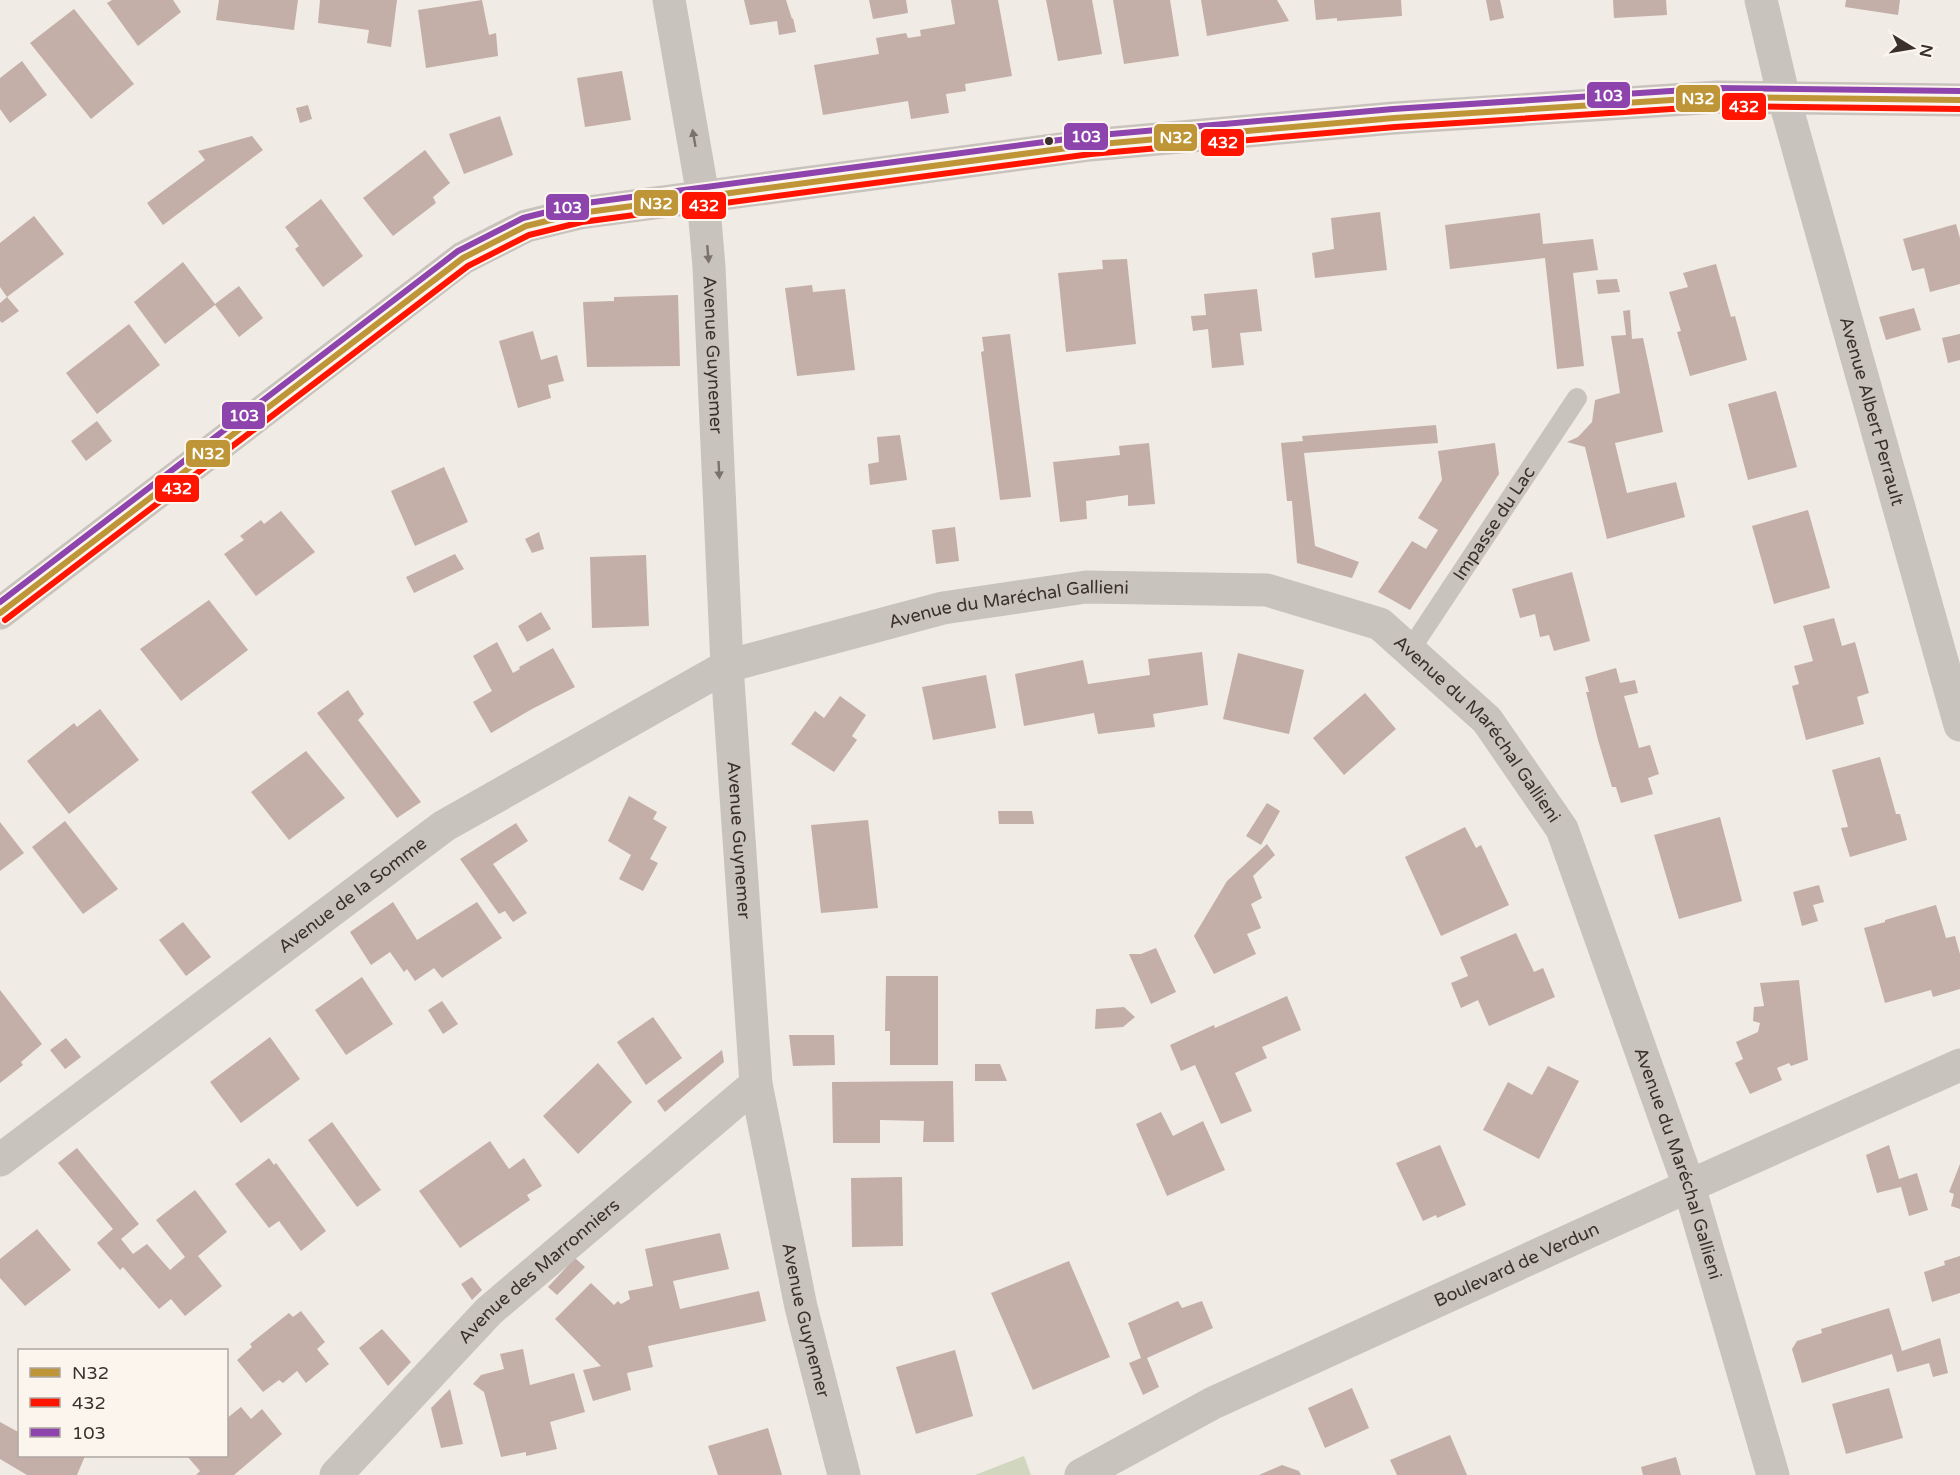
<svg xmlns="http://www.w3.org/2000/svg" width="1960" height="1475" font-family="'Varela Round',sans-serif">
  <style>
    .green { fill: #d1d6bf }
    .building { fill: #c3afa7 }
    .lines { fill: none; stroke-linecap: round; stroke-linejoin: round }
    .service { stroke: #c9c3be; stroke-width: 20 }
    .minor { stroke: #c9c3be; stroke-width: 33 }
    .tertiary { stroke: #c9c3be; stroke-width: 33 }
    .bus-1-casing { stroke: #fbf5ee; stroke-width: 10 }
    .bus-2-casing { stroke: #fbf5ee; stroke-width: 10 }
    .bus-3-casing { stroke: #fbf5ee; stroke-width: 10 }
    .bus-1 { stroke: #bf9637; stroke-width: 6 }
    .bus-2 { stroke: #ff1400; stroke-width: 6 }
    .bus-3 { stroke: #8e44ad; stroke-width: 6 }
    .oneway { fill: #7b726d }
    .bus-dot { fill: #3b302b; stroke: #fbf5ee; stroke-width: 2 }
    .labels { text-anchor: middle; stroke-width: 4.5; stroke-linejoin: round; paint-order: stroke }
    .street-label { font-size: 18px; fill: #3b302b; stroke: #fbf5ee }
    .line-badge { stroke: #fbf5ee; stroke-width: 2 }
    .badge-label { font-size: 16px; text-anchor: middle; font-weight: bold; fill: #fff }
  </style>
  <rect width="100%" height="100%" fill="#f0ebe5"/>
  <!-- green -->
  <path class="green" d="M1024,1456L1031,1475H975Z"/>
  <!-- building -->
  <path class="building" d="M112,0H173L181,12L138,46L107,3Z
    M219,0H298L294,30L216,20Z
    M320,0H397L391,47L367,43L369,30L318,23Z
    M482,0L489,35L496,33L498,56L426,68L418,10Z
    M744,0H786L792,19L793,18L796,32L779,35L777,21L750,25Z
    M869,0H906L908,13L873,19Z
    M951,0H998L1012,76L965,84L966,91L946,94L949,113L911,119L908,101L823,115L814,65L879,54L876,38L906,33L908,38L921,36L920,30L955,24Z
    M1046,0H1092L1102,54L1058,61Z
    M1113,0H1170L1179,56L1124,64Z
    M1201,0H1277L1289,21L1207,36Z
    M1314,0H1401L1402,16L1337,21V18L1316,20Z
    M1486,0H1500L1504,18L1490,21Z
    M1613,0H1666L1667,15L1614,18Z
    M1846,0H1900L1898,15L1845,7Z
    M74,9L134,84L91,119L30,43Z
    M22,61L47,95L10,123L0,109V78Z
    M622,71L631,120L585,127L577,78Z
    M308,105L312,119L300,123L296,108Z
    M500,116L513,155L464,174L449,134Z
    M252,136L263,150L163,225L147,203L205,160L198,151Z
    M425,150L450,183L433,197L436,203L393,236L363,198Z
    M321,199L363,256L323,287L295,249L299,246L285,227Z
    M1380,212L1387,270L1315,278L1312,253L1334,249L1331,218Z
    M1540,213L1543,244L1593,239L1598,270L1573,273L1584,366L1557,369L1545,258L1450,269L1445,225Z
    M34,216L64,254L7,297L19,311L2,323L0,321V303L7,297L0,287V243Z
    M1956,224L1960,238V284L1930,292L1924,268L1912,271L1903,239Z
    M1127,259L1136,344L1066,352L1058,273L1103,269L1102,260Z
    M183,262L215,304L239,286L263,318L239,337L215,305L165,344L134,302Z
    M1716,264L1731,317L1735,316L1747,360L1690,376L1677,332L1681,331L1669,292L1688,287L1683,273Z
    M1617,279L1620,292L1598,294L1596,280Z
    M812,285L813,292L845,289L855,370L797,376L785,288Z
    M1257,289L1262,331L1240,333L1244,365L1212,368L1208,329L1193,331L1191,316L1206,315L1204,294Z
    M678,295L680,366L587,367L583,302L614,301V297Z
    M1914,308L1921,330L1886,340L1879,317Z
    M1630,310L1632,339L1643,338L1663,432L1615,443L1627,493L1676,482L1685,517L1607,539L1585,447L1567,442L1578,437L1592,422L1595,400L1620,393L1611,336L1626,335L1623,311Z
    M129,324L160,365L97,414L66,373Z
    M533,331L541,360L557,355L564,381L548,385L551,398L518,408L499,341Z
    M1010,334L1031,497L1000,500L981,352L984,351L982,337Z
    M1960,334V360L1948,363L1942,338Z
    M1776,391L1797,467L1748,480L1728,404Z
    M97,421L112,441L86,461L71,441Z
    M1436,425L1438,443L1304,453L1315,546L1359,562L1352,578L1297,563L1292,501H1287L1281,443L1303,441L1302,436Z
    M900,435L907,480L870,485L868,464L879,462L877,437Z
    M1149,443L1155,504L1128,506V495L1086,501L1087,519L1060,522L1053,462L1120,455L1119,446Z
    M1495,443L1499,474L1410,610L1378,592L1412,541L1426,549L1438,530L1418,518L1442,480L1438,451Z
    M444,467L468,522L415,546L391,491Z
    M1808,510L1830,588L1774,604L1752,526Z
    M281,511L315,552L256,596L224,554L244,540L240,536L261,520L264,524Z
    M955,527L959,561L936,564L932,530Z
    M539,532L544,549L532,553L525,539Z
    M455,554L464,569L414,593L406,577Z
    M646,555L649,626L592,628L590,557Z
    M1572,572L1590,641L1554,651L1549,635L1540,637L1535,614L1520,618L1512,589Z
    M209,600L248,650L181,701L140,649Z
    M541,612L551,629L527,642L518,626Z
    M1834,618L1842,646L1855,642L1869,693L1857,697L1864,724L1806,740L1792,686L1799,684L1794,666L1813,661L1803,626Z
    M497,642L513,673L520,669L519,667L553,648L575,687L532,709L491,733L473,702L492,691L473,656Z
    M1202,652L1208,705L1153,714L1155,727L1098,734L1094,713L1024,726L1015,674L1083,660L1088,684L1150,675L1148,659Z
    M1238,653L1304,670L1289,734L1223,719Z
    M1616,668L1620,683L1635,680L1638,693L1624,696L1639,748L1650,745L1659,774L1648,778L1653,794L1621,803L1616,787H1612L1598,740L1586,692H1589L1585,677Z
    M986,675L996,728L933,740L922,687Z
    M348,690L364,714L358,720L421,802L397,818L317,713Z
    M1365,693L1396,729L1344,775L1313,738Z
    M840,696L866,715L852,736L857,740L834,772L791,744L815,711L824,718Z
    M100,709L139,760L69,814L27,761L74,723L77,727Z
    M306,751L345,798L289,840L251,792Z
    M1880,757L1896,814H1900L1907,840L1850,857L1841,828L1848,827L1832,770Z
    M629,796L657,812L653,819L667,827L650,859L658,863L643,891L619,879L631,855L608,841Z
    M1267,803L1280,811L1261,845L1246,836Z
    M998,811H1032L1034,824H999Z
    M1720,817L1742,901L1679,919L1654,835Z
    M868,820L878,908L821,913L811,825Z
    M65,821L118,889L83,914L32,847Z
    M0,822L24,853L0,871Z
    M516,823L528,841L493,864L527,913L513,922L505,911L499,914L460,859Z
    M1465,827L1476,848L1481,845L1509,905L1441,936L1405,857Z
    M1267,844L1275,855L1253,876L1262,898L1251,904L1261,928L1247,934L1256,954L1214,974L1194,936L1227,881Z
    M1819,885L1824,902L1813,905L1818,921L1802,926L1793,892Z
    M393,902L417,940L477,902L502,938L442,978L434,968L415,981L407,969L404,972L390,952L371,965L350,932Z
    M1936,905L1946,938L1955,936L1960,954V989L1933,997L1931,990L1885,1003L1864,928L1885,922V920Z
    M183,922L211,957L186,976L159,940Z
    M1516,933L1534,972L1543,968L1555,997L1489,1026L1478,1000L1461,1008L1451,983L1468,976L1460,957Z
    M1156,948L1176,992L1151,1004L1129,954H1141Z
    M886,976H938V1065H890V1031H885Z
    M362,977L393,1024L346,1055L315,1010Z
    M1799,980L1808,1060L1791,1066L1789,1063L1777,1068L1782,1080L1750,1094L1735,1063L1743,1059L1736,1042L1758,1032L1760,1023L1753,1021L1754,1007L1764,1006L1760,983Z
    M0,990L42,1044L21,1062L23,1065L0,1083Z
    M1287,996L1301,1030L1262,1047L1267,1058L1235,1073L1252,1111L1221,1124L1195,1065L1181,1071L1170,1045L1214,1025L1215,1028Z
    M442,1001L458,1024L443,1034L428,1010Z
    M1124,1007L1135,1017L1123,1027L1095,1029L1096,1009Z
    M653,1017L682,1058L646,1085L617,1042Z
    M789,1035H834L835,1065L793,1066Z
    M270,1037L300,1079L241,1123L210,1082Z
    M66,1038L81,1057L65,1069L50,1050Z
    M722,1050L724,1062L665,1112L657,1101Z
    M598,1063L632,1102L578,1154L543,1116Z
    M975,1064H1000L1007,1081H975Z
    M1548,1066L1579,1081L1539,1159L1483,1130L1508,1082L1532,1095Z
    M953,1081L954,1142H923L924,1121L880,1120V1143H833L832,1082Z
    M1161,1112L1173,1136L1203,1121L1225,1170L1167,1196L1136,1124Z
    M332,1122L381,1190L357,1207L308,1140Z
    M490,1141L509,1169L524,1158L542,1186L527,1195L530,1200L460,1248L419,1191Z
    M1440,1145L1466,1205L1437,1218L1436,1215L1423,1221L1396,1163Z
    M1889,1145L1899,1179L1917,1173L1928,1210L1909,1216L1901,1187L1877,1193L1866,1155Z
    M77,1148L139,1224L121,1239L133,1254L147,1244L170,1270L185,1257L156,1220L195,1190L227,1232L198,1256L222,1286L185,1316L171,1299L159,1309L123,1267L120,1270L97,1243L113,1229L58,1163Z
    M269,1158L274,1165L276,1163L326,1231L301,1251L279,1221L269,1228L235,1184Z
    M1960,1164V1209L1951,1206L1954,1194L1949,1192Z
    M902,1177L903,1246L852,1247L851,1178Z
    M37,1229L71,1270L25,1306L0,1278V1259Z
    M720,1233L729,1269L673,1281L680,1309L759,1291L766,1321L648,1346L653,1367L627,1373L631,1390L593,1401L583,1370L601,1366L555,1319L591,1283L614,1305L618,1301L621,1304L630,1299L628,1291L653,1286L645,1249Z
    M1960,1256V1293L1932,1302L1924,1272L1945,1265L1944,1261Z
    M575,1258L585,1267L557,1295L548,1287Z
    M1069,1261L1110,1357L1033,1390L991,1293Z
    M472,1277L482,1290L472,1300L461,1284Z
    M1178,1301L1182,1308L1202,1301L1213,1328L1147,1358L1159,1387L1143,1395L1129,1363L1141,1358L1128,1323Z
    M1889,1308L1902,1351L1940,1338L1948,1373L1933,1377L1929,1363L1897,1372L1892,1354L1802,1383L1792,1349L1797,1341L1822,1333L1821,1329Z
    M301,1311L325,1342L317,1349L329,1364L306,1383L297,1371L283,1383L279,1380L263,1392L237,1360L252,1347L250,1344L289,1313L293,1317Z
    M382,1329L411,1362L388,1386L359,1348Z
    M523,1349L530,1385L574,1373L585,1412L550,1422L557,1449L526,1456V1452L501,1457L484,1392L473,1384L481,1375L504,1369L500,1354Z
    M955,1350L973,1416L916,1434L896,1367Z
    M1352,1388L1369,1428L1325,1448L1308,1408Z
    M1889,1388L1903,1438L1846,1454L1832,1404Z
    M450,1389L463,1444L441,1448L431,1408Z
    M241,1407L251,1419L262,1409L282,1434L234,1475H196L200,1471L187,1456H226V1419Z
    M0,1422L20,1433V1456H85L77,1475H27L0,1459Z
    M768,1428L782,1475H718L708,1446Z
    M1450,1435L1467,1475H1397L1390,1460Z
    M1676,1457L1681,1475H1643L1641,1467Z
    M1282,1465L1299,1471L1301,1475H1259Z"/>
  <g class="lines">
    <!-- service -->
    <path class="service" id="s1" d="M1410,650L1577,398"/>
    <!-- minor -->
    <g class="minor">
      <path id="s2" d="M669,0L703,196L709,267L727,666L756,1084L801,1307L844,1475"/>
      <path id="s3" d="M1761,0L1784,98L1960,725"/>
      <path id="s4" d="M0,1160L444,826L727,666L943,608L1086,587L1267,590L1380,624L1487,720L1562,829L1689,1186L1773,1475"/>
      <path id="s5" d="M336,1475L489,1311L756,1084"/>
      <path id="s6" d="M1081,1475L1213,1403L1689,1186L1960,1065"/>
    </g>
    <!-- tertiary -->
    <path class="tertiary" d="M0,613L463,258L526,226L580,213L1090,145L1394,118L1718,97L1960,100"/>
    <defs>
      <path id="bus-1" d="M0,613L463,258L526,226L580,213L1090,145L1394,118L1718,97L1960,100"/>
      <path id="bus-2" d="M5,620L468,266L529,235L582,222L1091,154L1395,127L1718,106L1960,109"/>
      <path id="bus-3" d="M0,602L458,251L523,218L579,204L1089,136L1393,109L1717,88L1960,91"/>
    </defs>
    <!-- bus-1 casing -->
    <use href="#bus-1" class="bus-1-casing"/>
    <!-- bus-2 casing -->
    <use href="#bus-2" class="bus-2-casing"/>
    <!-- bus-3 casing -->
    <use href="#bus-3" class="bus-3-casing"/>
    <!-- bus-1 -->
    <use href="#bus-1" class="bus-1"/>
    <!-- bus-2 -->
    <use href="#bus-2" class="bus-2"/>
    <!-- bus-3 -->
    <use href="#bus-3" class="bus-3"/>
  </g>
  <!-- one-way arrows -->
  <defs><path id="oneway-solid" d="M-6-.8H1V-3.2L6.5 0L1 3.2V.8H-6Z" transform="scale(1.5)"/></defs>
  <g class="oneway">
    <use href="#oneway-solid" transform="translate(694 138) rotate(-100)"/>
    <use href="#oneway-solid" transform="translate(708 254) rotate(85)"/>
    <use href="#oneway-solid" transform="translate(719 470) rotate(87)"/>
  </g>
  <!-- markers -->
  <circle class="bus-dot" cx="1049" cy="141" r="5"/>
  <g class="labels">
    <!-- street labels -->
    <g class="street-label">
      <text dy="6" stroke="none"><textPath href="#s2" startOffset="358">Avenue Guynemer</textPath></text>
      <text dy="6" stroke="none"><textPath href="#s3" startOffset="426">Avenue Albert Perrault</textPath></text>
      <text dy="6" stroke="none"><textPath href="#s1" startOffset="152">Impasse du Lac</textPath></text>
      <text dy="6" stroke="none"><textPath href="#s4" startOffset="1170">Avenue du Maréchal Gallieni</textPath></text>
      <text dy="6" stroke="none"><textPath href="#s4" startOffset="1692">Avenue du Maréchal Gallieni</textPath></text>
      <text dy="6" stroke="none"><textPath href="#s2" startOffset="844">Avenue Guynemer</textPath></text>
      <text dy="6" stroke="none"><textPath href="#s4" startOffset="441">Avenue de la Somme</textPath></text>
      <text dy="6" stroke="none"><textPath href="#s4" startOffset="2178">Avenue du Maréchal Gallieni</textPath></text>
      <text dy="6" stroke="none"><textPath href="#s6" startOffset="484">Boulevard de Verdun</textPath></text>
      <text dy="6" stroke="none"><textPath href="#s5" startOffset="288">Avenue des Marronniers</textPath></text>
      <text dy="6" stroke="none"><textPath href="#s2" startOffset="1330">Avenue Guynemer</textPath></text>
    </g>
  </g>
  <g class="line-badge">
    <rect x="1586" y="81" width="45" height="28" rx="6" fill="#8e44ad"/>
    <rect x="1675" y="84" width="46" height="29" rx="6" fill="#bf9637"/>
    <rect x="1721" y="92" width="46" height="29" rx="6" fill="#ff1400"/>
    <rect x="1063" y="122" width="46" height="29" rx="6" fill="#8e44ad"/>
    <rect x="1153" y="123" width="45" height="29" rx="6" fill="#bf9637"/>
    <rect x="1200" y="128" width="45" height="29" rx="6" fill="#ff1400"/>
    <rect x="633" y="189" width="46" height="28" rx="6" fill="#bf9637"/>
    <rect x="681" y="191" width="46" height="29" rx="6" fill="#ff1400"/>
    <rect x="545" y="193" width="45" height="28" rx="6" fill="#8e44ad"/>
    <rect x="221" y="401" width="45" height="29" rx="6" fill="#8e44ad"/>
    <rect x="185" y="439" width="46" height="29" rx="6" fill="#bf9637"/>
    <rect x="154" y="474" width="46" height="29" rx="6" fill="#ff1400"/>
  </g>
  <g class="badge-label">
    <text x="1608" y="101">103</text>
    <text x="1698" y="104">N32</text>
    <text x="1744" y="112">432</text>
    <text x="1086" y="142">103</text>
    <text x="1176" y="143">N32</text>
    <text x="1223" y="148">432</text>
    <text x="656" y="209">N32</text>
    <text x="704" y="211">432</text>
    <text x="567" y="213">103</text>
    <text x="244" y="421">103</text>
    <text x="208" y="459">N32</text>
    <text x="177" y="494">432</text>
  </g>
  <!-- legend -->
  <rect x="18" y="1349" width="210" height="108" fill="#fbf5ee" stroke="#aea6a0" stroke-width="1.5"/>
  <rect x="30" y="1368" width="30" height="9" fill="#bf9637" stroke="#aea6a0" stroke-width="1.5"/>
  <text x="72" y="1379" font-size="18" fill="#3b302b">N32</text>
  <rect x="30" y="1398" width="30" height="9" fill="#ff1400" stroke="#aea6a0" stroke-width="1.5"/>
  <text x="72" y="1409" font-size="18" fill="#3b302b">432</text>
  <rect x="30" y="1428" width="30" height="9" fill="#8e44ad" stroke="#aea6a0" stroke-width="1.5"/>
  <text x="72" y="1439" font-size="18" fill="#3b302b">103</text>
  <!-- north arrow -->
  <g transform="translate(1912 48) rotate(101)" stroke="#fbf5ee" stroke-width="4.5" paint-order="stroke">
  <path d="M0-4.5L10 22L0 15L-10 22Z" fill="#3b302b"/>
  <text y="-9" font-size="16" font-weight="bold" text-anchor="middle" fill="#3b302b">N</text>
  </g>
</svg>
